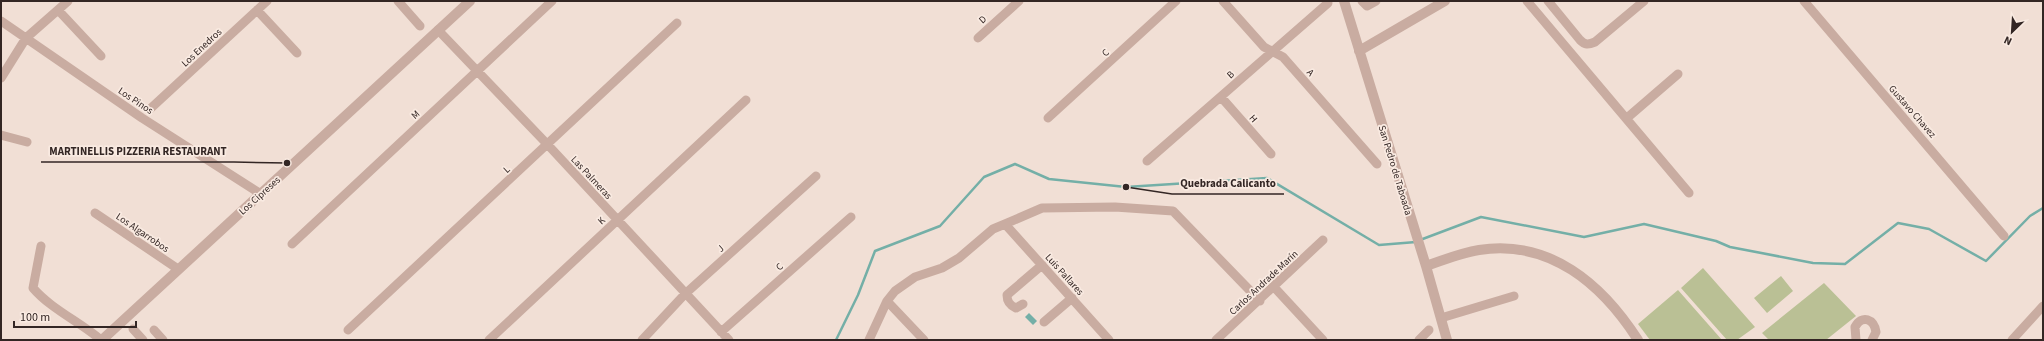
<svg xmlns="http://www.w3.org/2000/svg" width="2044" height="341" font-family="'Source Sans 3',sans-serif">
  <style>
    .green { fill: #bac095 }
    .water { fill: #74afa7 }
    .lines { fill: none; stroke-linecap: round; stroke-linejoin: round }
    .stream { stroke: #74afa7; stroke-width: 2.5 }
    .minor { stroke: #c9aca1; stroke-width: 9 }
    .tertiary { stroke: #c9aca1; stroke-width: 10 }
    .labels { text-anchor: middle; stroke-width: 3.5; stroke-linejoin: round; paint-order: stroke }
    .street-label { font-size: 10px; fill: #332624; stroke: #f9eae1 }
    .leader { fill: none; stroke: #332624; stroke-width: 1.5 }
    .callout-dot { fill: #332624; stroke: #f9eae1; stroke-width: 1.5 }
    .callout-label { font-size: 11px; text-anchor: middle; font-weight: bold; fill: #332624; stroke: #f9eae1; stroke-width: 3.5; stroke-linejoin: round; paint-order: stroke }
  </style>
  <rect width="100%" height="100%" fill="#f1dfd5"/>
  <!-- green -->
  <path class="green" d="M1703,268L1755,327L1737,340H1727L1681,288Z
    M1781,276L1793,291L1767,313L1754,298Z
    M1824,283L1856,316L1826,340H1769L1762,333Z
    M1678,290L1722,340H1650L1638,324Z"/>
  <!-- water -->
  <path class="water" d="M1029,313L1037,321L1033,325L1025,317Z"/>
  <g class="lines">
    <!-- stream -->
    <path class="stream" d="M1420,240L1481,217L1584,237L1644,224L1716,241L1730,247L1813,263L1845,264L1898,223L1929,229L1986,261L2030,216L2043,208
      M836,340L858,295L875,251L940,226L984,177L1015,164L1049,179L1126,187L1267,178L1379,245L1416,242"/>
    <!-- minor -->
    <path class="minor" d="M398,1L420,26
      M1223,1L1264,47L1283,57L1377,164
      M1362,1L1367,6L1376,1
      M1527,1L1689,193
      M1548,1L1580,40C1585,45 1588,45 1595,42L1644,1
      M1804,1L2004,236
      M58,10L101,56
      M257,10L297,53
      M1,21L142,118L261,194
      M438,30L548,145L729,340
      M978,38L1019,1
      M1,78L26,38L68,1
      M1221,97L1271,154
      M150,109L267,1
      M1048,118L1176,1
      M1627,118L1678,74
      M1,135L27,142
      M1147,161L1328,3
      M95,213L178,269
      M1005,224L1109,340
      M292,244L552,1
      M41,246L33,288C51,309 80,322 101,340
      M1274,287L1323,340
      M887,301L924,340
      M1023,304L1016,308C1009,305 1007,301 1007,295L1042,265
      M1441,318L1514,296
      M1044,322L1072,298
      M133,329L143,340
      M154,330L163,340
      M348,330L677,23
      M721,332L851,217
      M489,340L746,100
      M642,340L685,294L816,176
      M869,340L887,301L895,291L915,277L942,268L959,258L993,229L1005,224L1042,208L1115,207L1173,211L1260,301
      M1216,340L1323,240
      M1419,340L1429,330
      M1856,340L1855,327C1862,314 1874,319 1876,332L1872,340
      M2012,340L2043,306"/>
    <!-- tertiary -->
    <path class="tertiary" d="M1344,1L1426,266L1447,340
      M1359,51L1445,1
      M1426,266C1443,260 1461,253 1479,250C1550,239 1602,284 1638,340
      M102,340L470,1"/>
  </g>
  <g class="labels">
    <!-- street labels -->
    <g class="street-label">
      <text transform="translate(982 19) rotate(-42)" y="4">D</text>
      <text transform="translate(201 47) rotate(-43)" y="4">Los Enedros</text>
      <text transform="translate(1105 52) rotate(-42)" y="4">C</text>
      <text transform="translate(1311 72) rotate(48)" y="4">A</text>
      <text transform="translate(1230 74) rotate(-42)" y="4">B</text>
      <text transform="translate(136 100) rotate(34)" y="4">Los Pinos</text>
      <text transform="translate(1913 111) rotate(49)" y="4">Gustavo Chavez</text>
      <text transform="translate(415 114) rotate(-43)" y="4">M</text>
      <text transform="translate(1254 118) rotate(49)" y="4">H</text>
      <text transform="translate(506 169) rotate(-43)" y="4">L</text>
      <text transform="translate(1396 170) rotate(73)" y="4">San Pedro de Taboada</text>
      <text transform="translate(592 177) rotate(47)" y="4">Las Palmeras</text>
      <text transform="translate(259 195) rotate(-42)" y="4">Los Cipreses</text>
      <text transform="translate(601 220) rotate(-43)" y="4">K</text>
      <text transform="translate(143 232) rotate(34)" y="4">Los Algarrobos</text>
      <text transform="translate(720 248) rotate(-42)" y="4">J</text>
      <text transform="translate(779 266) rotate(-42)" y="4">C</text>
      <text transform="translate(1065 274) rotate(48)" y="4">Luis Pallares</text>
      <text transform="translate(1263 282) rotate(-43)" y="4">Carlos Andrade Marín</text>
    </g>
  </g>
  <!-- callouts -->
  <path class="leader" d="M287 163L234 162H41M1126 187L1172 194H1284"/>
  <g class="callout-dot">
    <circle cx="287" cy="163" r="4"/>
    <circle cx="1126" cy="187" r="4"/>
  </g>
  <g class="callout-label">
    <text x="138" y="155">MARTINELLIS PIZZERIA RESTAURANT</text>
    <text x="1228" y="187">Quebrada Calicanto</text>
  </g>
  <!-- border -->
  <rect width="2044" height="341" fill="none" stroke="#332624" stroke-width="4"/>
  <!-- north arrow -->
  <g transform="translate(2012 32) rotate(205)" stroke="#f9eae1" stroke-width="3" paint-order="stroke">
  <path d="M0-3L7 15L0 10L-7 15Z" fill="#332624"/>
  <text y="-6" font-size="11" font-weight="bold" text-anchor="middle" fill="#332624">N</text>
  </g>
  <!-- scale -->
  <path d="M14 321v6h122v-6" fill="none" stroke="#332624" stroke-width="2"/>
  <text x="20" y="321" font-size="12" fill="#332624" stroke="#f9eae1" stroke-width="3" paint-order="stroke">100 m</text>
</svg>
